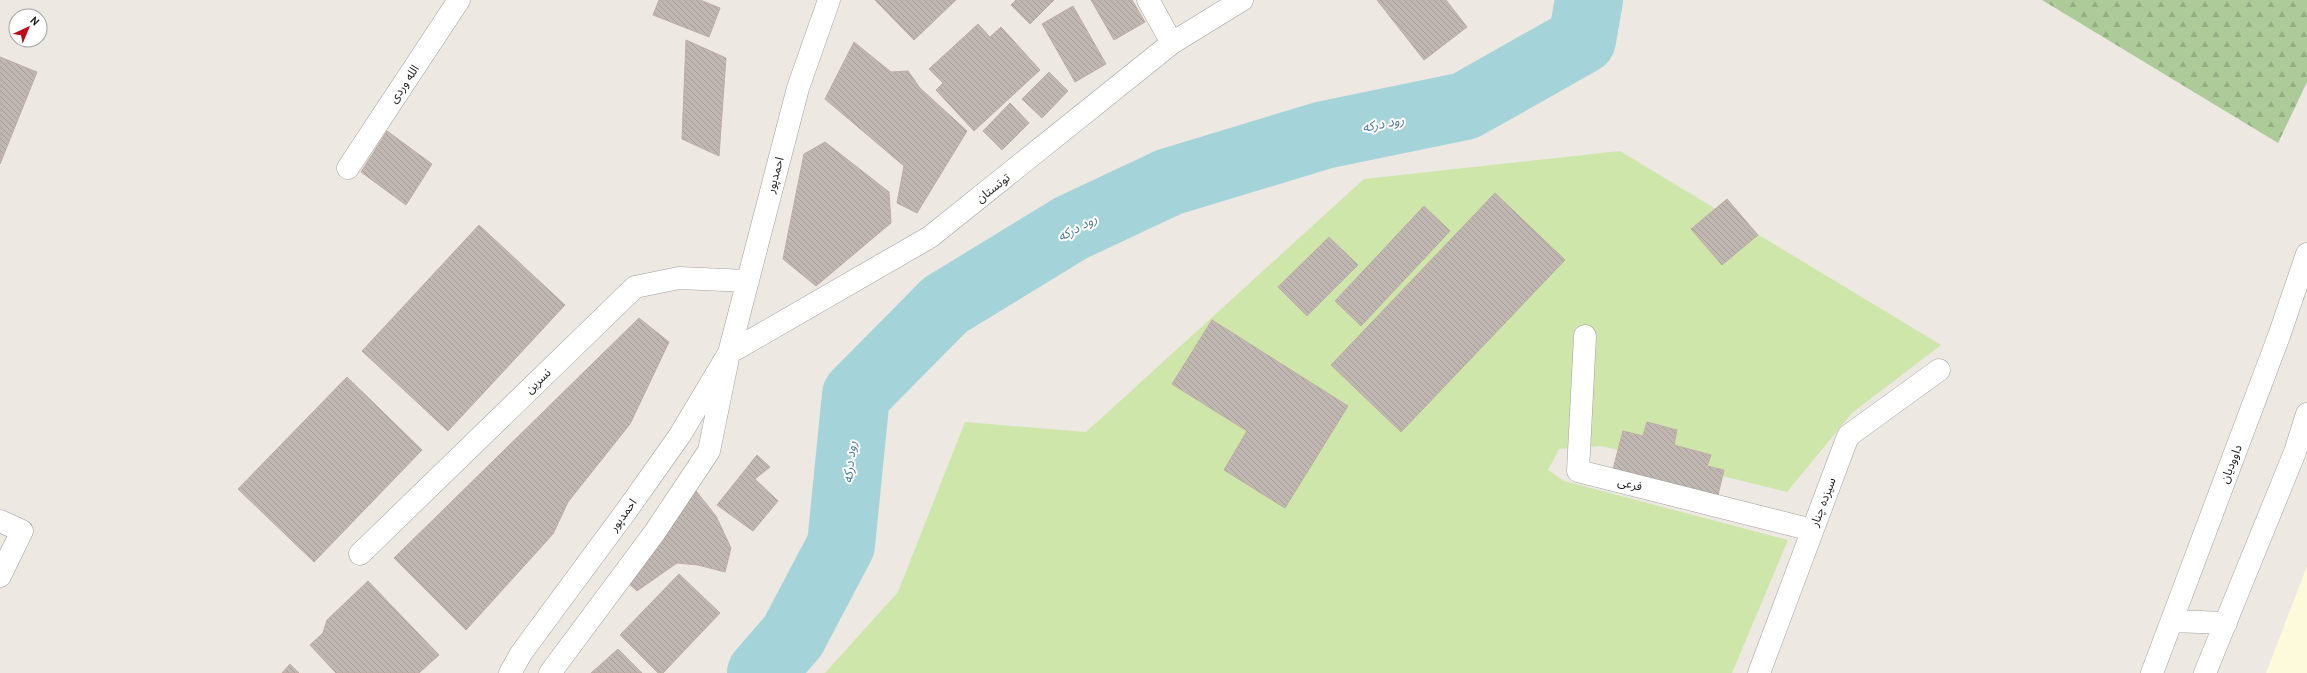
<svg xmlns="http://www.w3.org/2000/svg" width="2307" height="673" font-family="'PT Sans','Noto Sans Arabic',sans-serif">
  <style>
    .education { fill: #fdf9db }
    .forest { fill: url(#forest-firs) }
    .garden { fill: #cee6aa }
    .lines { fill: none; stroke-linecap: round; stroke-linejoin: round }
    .river { stroke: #a4d4d9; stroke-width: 68 }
    .building { fill: url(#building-back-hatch); stroke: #beada5 }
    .minor-casing { stroke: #a0a0a0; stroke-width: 23 }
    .minor { stroke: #fff; stroke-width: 22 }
    .labels { text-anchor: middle; stroke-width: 4; stroke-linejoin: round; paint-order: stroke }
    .street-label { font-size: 12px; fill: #1c1c1c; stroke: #fff }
    .water-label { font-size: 13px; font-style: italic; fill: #487998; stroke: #fff }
  </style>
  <defs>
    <pattern id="forest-firs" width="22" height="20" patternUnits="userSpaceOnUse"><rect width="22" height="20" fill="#adcb99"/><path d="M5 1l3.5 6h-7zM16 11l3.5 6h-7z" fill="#94ae83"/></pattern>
    <pattern id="building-back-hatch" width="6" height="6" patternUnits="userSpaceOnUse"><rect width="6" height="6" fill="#c1b7b2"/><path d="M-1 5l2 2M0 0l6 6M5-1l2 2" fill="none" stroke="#a59d98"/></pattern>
  </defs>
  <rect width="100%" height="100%" fill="#ede8e2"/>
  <!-- education -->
  <path class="education" d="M2307,566V673H2266Z"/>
  <!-- forest -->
  <path class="forest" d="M2042,0H2307V82L2278,143Z"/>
  <!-- garden -->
  <path class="garden" d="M1620,151L1941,345L1852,413L1787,492L1601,446L1559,449L1548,470L1564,481L1788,540L1732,673H825L898,592L965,422L1086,432L1364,179Z"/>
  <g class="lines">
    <!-- river -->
    <path class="river" d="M761,673L793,636L841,545L856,395L945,305L1071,228L1169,182L1324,135L1465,106L1582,40L1589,0"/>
  </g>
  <!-- building -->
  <path class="building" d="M659,0H700L720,8L709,37L653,15Z
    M875,0H956L914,40Z
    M1016,0H1054L1030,24L1011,5Z
    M1091,0H1132L1145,22L1114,40Z
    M1377,0H1446L1467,27L1424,60Z
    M1073,6L1106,64L1075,82L1042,24Z
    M978,24L990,37L1001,27L1040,70L974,131L936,90L943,83L929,69Z
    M686,40L726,58L719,156L682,139Z
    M854,42L891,72L908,71L920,88L967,131L917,213L897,203L904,166L825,99Z
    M0,57L37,72L0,164Z
    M1049,72L1068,91L1042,118L1022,99Z
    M1010,103L1029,123L1002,150L983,131Z
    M387,131L432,164L406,205L361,172Z
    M825,142L889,192L891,223L816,286L783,259L804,154Z
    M1495,193L1565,260L1401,432L1331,365Z
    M1727,199L1758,235L1722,265L1691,229Z
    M1424,206L1450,231L1361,326L1335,301Z
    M479,225L565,305L448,431L362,351Z
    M1329,237L1358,265L1307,316L1278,287Z
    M639,318L669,342L630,424L568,502L553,534L466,630L394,558Z
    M1212,320L1348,406L1285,508L1224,470L1247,431L1172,384Z
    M347,377L422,450L314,562L238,489Z
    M1647,422L1677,430L1674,445L1711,455L1707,466L1724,470L1718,495L1613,469L1623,431L1643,436Z
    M757,455L770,467L755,479L778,501L753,531L717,505Z
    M696,491L716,516L731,548L725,572L698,565L677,563L637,591L628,583Z
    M679,574L720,613L663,673H658L620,635Z
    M368,581L439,655L419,673H336L310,645L323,633L327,620Z
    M618,649L642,673H591Z
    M290,664L299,673H282Z"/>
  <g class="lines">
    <defs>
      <path id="minor" d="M1148,0L1172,43
        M348,168L459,0
        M1585,336L1578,471L1812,530
        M0,521L22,531L0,576
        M360,554L635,287L679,278L748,281
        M2172,621L2226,623
        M510,673L522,652L627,510L680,435L729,353L930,237L1172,43L1242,0
        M550,673L655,532L709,451L729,353L798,88L829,0
        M1759,673L1848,436L1939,370
        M2152,673L2279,336L2307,254
        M2205,673L2295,452L2307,414"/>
    </defs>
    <!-- minor casing -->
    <use href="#minor" class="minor-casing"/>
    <!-- minor -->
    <use href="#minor" class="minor"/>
  </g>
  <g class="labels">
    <!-- street labels -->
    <g class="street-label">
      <text transform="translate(404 84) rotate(-56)" y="4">الله وردی</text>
      <text transform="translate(775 175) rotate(-75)" y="4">احمدپور</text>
      <text transform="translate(993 188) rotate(-38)" y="4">توتستان</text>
      <text transform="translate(538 381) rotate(-44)" y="4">نسرین</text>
      <text transform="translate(2231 464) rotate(-69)" y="4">داوودیان</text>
      <text transform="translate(1630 484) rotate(14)" y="4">فرعی</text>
      <text transform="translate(1823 502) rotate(-69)" y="4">سیزده چنار</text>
      <text transform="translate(623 515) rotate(-54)" y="4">احمدپور</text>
    </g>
    <!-- water labels -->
    <g class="water-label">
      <text transform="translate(1383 123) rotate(-11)" y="5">رود درکه</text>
      <text transform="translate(1077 227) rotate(-28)" y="5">رود درکه</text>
      <text transform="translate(849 462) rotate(-84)" y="5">رود درکه</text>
    </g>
  </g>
  <!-- north arrow -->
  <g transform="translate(28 28) rotate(44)"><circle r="19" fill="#ffffff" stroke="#a4a4a4"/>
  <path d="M0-3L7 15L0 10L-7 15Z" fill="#bf091f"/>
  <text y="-6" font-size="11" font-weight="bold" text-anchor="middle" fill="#1c1c1c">N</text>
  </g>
</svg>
